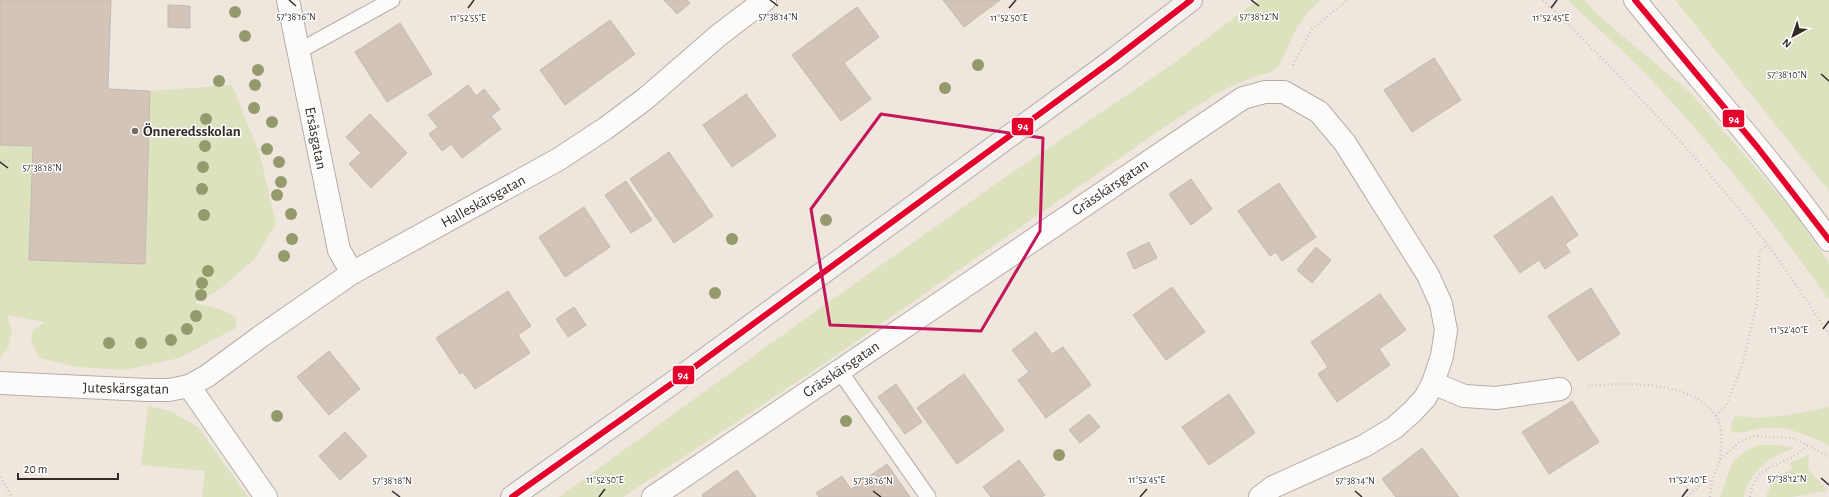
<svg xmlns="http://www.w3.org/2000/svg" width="1829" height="497" font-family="'Alegreya Sans',sans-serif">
  <rect width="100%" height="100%" fill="#efe6de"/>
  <g fill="#dce2be">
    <path d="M 1258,0 L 1321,0 L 1309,11 L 1296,29 L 1279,66 L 1268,73 L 1248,79 L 1217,93 L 1163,128 L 822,365 L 623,497 L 559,497 L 809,316 L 1007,176 L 1177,61 Z"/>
    <path d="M 1567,0 L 1584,0 L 1596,13 L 1638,49 L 1691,93 L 1795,214 L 1829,263 L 1829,300 C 1772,219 1709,140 1640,68 C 1617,45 1592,23 1567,0 Z"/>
    <path d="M 1675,0 L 1829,0 L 1829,191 Z"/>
    <path d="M 232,85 L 260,155 L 276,224 L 254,260 L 220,289 L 195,303 C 210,307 223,308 236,318 L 236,328 L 179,358 L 125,370 L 77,367 L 39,358 L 31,340 L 33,331 L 44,322 L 7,315 L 12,331 L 8,349 L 0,357 L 0,145 L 33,146 L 29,260 L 145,264 L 150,91 Z"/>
    <path d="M 148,406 L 172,412 L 198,427 L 248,497 L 202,497 L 205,471 L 141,465 Z"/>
    <path d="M 1829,407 L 1829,446 C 1811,435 1783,425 1761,428 C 1748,430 1746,435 1731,431 L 1731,423 L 1736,416 L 1756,418 L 1789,415 Z"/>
    <path d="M 1759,445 L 1778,445 L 1795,448 C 1771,455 1749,472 1744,497 L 1720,497 L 1732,463 L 1745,451 Z"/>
    <path d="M 1809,454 L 1808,469 L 1828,491 L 1792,497 L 1766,497 L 1774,478 L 1792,469 L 1790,463 Z"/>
  </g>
  <g fill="#d4c4b8" stroke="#c1bab4">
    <path d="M 0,0 L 111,0 L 108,89 L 150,91 L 145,264 L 29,260 L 33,146 L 0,145 Z"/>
    <path d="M 664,0 L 687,0 L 690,3 L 677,14 Z"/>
    <path d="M 943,0 L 1000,0 L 964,27 Z"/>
    <path d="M 168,5 L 190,6 L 190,28 L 168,27 Z"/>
    <path d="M 857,7 L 879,37 L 844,63 L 871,99 L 841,121 L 792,55 Z"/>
    <path d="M 610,20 L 635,54 L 565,105 L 540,70 Z"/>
    <path d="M 400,23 L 432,74 L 387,102 L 355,52 Z"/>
    <path d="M 1434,58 L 1461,100 L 1412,132 L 1384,90 Z"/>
    <path d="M 468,85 L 476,96 L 484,89 L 500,109 L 491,116 L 501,129 L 462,158 L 451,144 L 442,151 L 429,134 L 438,127 L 428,115 Z"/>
    <path d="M 746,94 L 776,136 L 732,167 L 703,125 Z"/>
    <path d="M 370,114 L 407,153 L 371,188 L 349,164 L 361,153 L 346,137 Z"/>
    <path d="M 669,152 L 713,216 L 674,243 L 630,179 Z"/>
    <path d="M 1191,179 L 1212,209 L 1191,225 L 1169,194 Z"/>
    <path d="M 626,181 L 652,220 L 631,233 L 605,195 Z"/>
    <path d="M 1279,183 L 1316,237 L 1282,261 L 1276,252 L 1270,256 L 1238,211 Z"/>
    <path d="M 1552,196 L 1578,235 L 1565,244 L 1570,252 L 1545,269 L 1539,260 L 1520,273 L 1494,236 Z"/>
    <path d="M 584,207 L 610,247 L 565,277 L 539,237 Z"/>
    <path d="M 1149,242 L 1157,258 L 1134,269 L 1127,253 Z"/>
    <path d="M 1316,247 L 1331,260 L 1312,283 L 1297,270 Z"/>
    <path d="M 1172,287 L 1205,332 L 1166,360 L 1133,315 Z"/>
    <path d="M 1591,288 L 1620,334 L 1578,361 L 1548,316 Z"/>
    <path d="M 508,291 L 531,326 L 518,335 L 530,353 L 475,389 L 463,372 L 460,374 L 436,338 Z"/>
    <path d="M 1380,294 L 1406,330 L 1379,349 L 1390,365 L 1337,402 L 1318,374 L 1328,367 L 1311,342 Z"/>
    <path d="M 574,307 L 586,325 L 568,337 L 556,319 Z"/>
    <path d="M 1036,332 L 1052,354 L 1063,347 L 1091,385 L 1046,418 L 1018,380 L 1029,372 L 1012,350 Z"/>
    <path d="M 329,351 L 360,389 L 329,415 L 297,377 Z"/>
    <path d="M 964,374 L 1004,430 L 957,464 L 917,408 Z"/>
    <path d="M 896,384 L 922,422 L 905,434 L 878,397 Z"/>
    <path d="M 1229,394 L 1255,433 L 1209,465 L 1182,427 Z"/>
    <path d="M 1572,401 L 1599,442 L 1549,474 L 1522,432 Z"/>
    <path d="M 1089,414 L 1100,427 L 1080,443 L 1069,430 Z"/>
    <path d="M 345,432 L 367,456 L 340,480 L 319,456 Z"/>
    <path d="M 1422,448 L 1459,497 L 1396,497 L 1382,479 Z"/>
    <path d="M 1019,460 L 1045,495 L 1042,497 L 991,497 L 983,487 Z"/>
    <path d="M 887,464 L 910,497 L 819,497 L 816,493 L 842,476 L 851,489 Z"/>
    <path d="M 737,470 L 756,497 L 703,497 L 702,495 Z"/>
  </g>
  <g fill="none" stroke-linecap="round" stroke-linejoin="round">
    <defs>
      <g id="lane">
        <path d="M 299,51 L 392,0"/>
        <path d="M 839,370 L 928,497"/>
      </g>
      <g id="street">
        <path d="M 288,0 L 339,250 L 352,273"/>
        <path d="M 1635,0 C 1699,80 1769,156 1829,240"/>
        <path d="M 0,383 L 147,390 L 169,390 L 189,386 L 266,497"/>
        <path d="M 1433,383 L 1464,396 L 1496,398 L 1560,389"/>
        <path d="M 189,386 L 207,376 L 260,337 L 352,273 L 559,159 L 606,128 L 645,99 L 719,35 L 765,0"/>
        <path d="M 653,497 L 1243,98 L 1265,92 L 1284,92 L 1319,112 L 1345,143 L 1428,275 L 1441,304 L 1446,330 L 1442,356 L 1433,383 L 1425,398 L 1412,412 L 1394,428 L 1364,446 L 1273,487 L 1260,497"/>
      </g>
      <path id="secondary" d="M 512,497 L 674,382 L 1113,60 L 1191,0"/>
    </defs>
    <use href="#lane" stroke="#b5aea8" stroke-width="17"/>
    <use href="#street" stroke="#b5aea8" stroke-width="24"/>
    <use href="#secondary" stroke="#b5aea8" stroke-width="24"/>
    <g stroke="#cbc7c4" stroke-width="2.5" stroke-dasharray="1 3" stroke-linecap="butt">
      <path d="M 1543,0 C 1622,77 1699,157 1767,244 C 1789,273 1808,304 1829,334"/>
      <path d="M 1293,65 L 1311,30 L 1347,0"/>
      <path d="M 0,161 L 12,161"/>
      <path d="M 1588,386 C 1624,382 1693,381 1715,415 C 1724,428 1721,445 1720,460"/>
      <path d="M 1716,416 L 1726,406 L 1743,363 L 1757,303 L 1760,251 L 1767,245"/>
      <path d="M 0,477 L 12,497"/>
      <path d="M 1687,497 L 1701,484 L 1712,480"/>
      <path d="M 1710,497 L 1712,480 L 1720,460 L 1739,442 L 1754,436 L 1793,438 L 1829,456"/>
      <path d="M 1750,497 C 1755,459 1791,468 1808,444"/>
    </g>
    <use href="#lane" stroke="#fdfbfa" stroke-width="15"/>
    <use href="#street" stroke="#fdfbfa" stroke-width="22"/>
    <use href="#secondary" stroke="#f4f0ed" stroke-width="22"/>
    <defs>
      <g id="bus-1">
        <path d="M 1635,0 L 1758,148 L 1829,240"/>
        <path d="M 512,497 L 674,382 L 1113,60 L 1191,0"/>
      </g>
    </defs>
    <use href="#bus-1" stroke="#fff" stroke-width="9"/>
    <use href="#bus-1" stroke="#e4002b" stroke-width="6"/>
  </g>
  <g fill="#959a6d">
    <circle cx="235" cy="12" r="6"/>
    <circle cx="245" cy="36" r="6"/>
    <circle cx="978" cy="65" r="6"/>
    <circle cx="258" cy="70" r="6"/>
    <circle cx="219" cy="81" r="6"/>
    <circle cx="255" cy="85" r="6"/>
    <circle cx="945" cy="88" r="6"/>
    <circle cx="254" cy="108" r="6"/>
    <circle cx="206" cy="119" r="6"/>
    <circle cx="272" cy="122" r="6"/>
    <circle cx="205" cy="146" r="6"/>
    <circle cx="267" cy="149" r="6"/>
    <circle cx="279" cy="162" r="6"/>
    <circle cx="203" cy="167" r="6"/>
    <circle cx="281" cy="182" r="6"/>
    <circle cx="202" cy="189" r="6"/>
    <circle cx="277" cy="195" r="6"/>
    <circle cx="291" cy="214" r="6"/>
    <circle cx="204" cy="215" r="6"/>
    <circle cx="826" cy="220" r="6"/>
    <circle cx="292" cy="239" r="6"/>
    <circle cx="732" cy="239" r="6"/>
    <circle cx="284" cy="256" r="6"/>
    <circle cx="208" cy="271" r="6"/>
    <circle cx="202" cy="283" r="6"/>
    <circle cx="715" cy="293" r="6"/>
    <circle cx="201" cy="295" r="6"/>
    <circle cx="196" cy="316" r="6"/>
    <circle cx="187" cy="329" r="6"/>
    <circle cx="171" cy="340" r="6"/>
    <circle cx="109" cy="343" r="6"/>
    <circle cx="141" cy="343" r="6"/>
    <circle cx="277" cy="416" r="6"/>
    <circle cx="846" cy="421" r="6"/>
    <circle cx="1059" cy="455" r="6"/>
  </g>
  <path fill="none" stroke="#c2185b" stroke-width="3" stroke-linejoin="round" d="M 881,114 L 1043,138 L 1040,231 L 981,331 L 830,325 L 811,209 Z"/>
  <path fill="none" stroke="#322b26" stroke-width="1.5" d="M 289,0 L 296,6M 770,0 L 778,6M 1251,0 L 1259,6M 468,8 L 474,0M 1009,8 L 1016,0M 1551,8 L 1557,0M 1821,74 L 1829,81M 0,162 L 8,168M 1823,329 L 1829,321M 1821,478 L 1829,485M 392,491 L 400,497M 873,491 L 881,497M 1355,491 L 1362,497M 599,497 L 605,489M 1140,497 L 1147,489M 1682,497 L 1688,489"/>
  <circle fill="#746c66" stroke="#fff" stroke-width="1.5" cx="135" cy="131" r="4"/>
  <g text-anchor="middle" stroke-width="3" stroke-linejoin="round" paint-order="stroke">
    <g font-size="15" font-weight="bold" fill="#322b26" stroke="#fff" text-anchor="start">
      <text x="143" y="136">Önneredsskolan</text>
    </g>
    <g font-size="15" fill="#322b26" stroke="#fff">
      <text transform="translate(316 138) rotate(79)" y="5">Ersåsgatan</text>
      <text transform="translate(1110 187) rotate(-34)" y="5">Grässkärsgatan</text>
      <text transform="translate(483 201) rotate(-29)" y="5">Halleskärsgatan</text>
      <text transform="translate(841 369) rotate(-34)" y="5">Grässkärsgatan</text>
      <text transform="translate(126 388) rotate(1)" y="5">Juteskärsgatan</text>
    </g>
  </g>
  <g font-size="10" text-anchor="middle" fill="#322b26" stroke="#fff" stroke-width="3" stroke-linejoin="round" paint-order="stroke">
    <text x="778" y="20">57°38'14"N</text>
    <text x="296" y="20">57°38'16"N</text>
    <text x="1259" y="20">57°38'12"N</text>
    <text x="468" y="21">11°52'55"E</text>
    <text x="1009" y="21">11°52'50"E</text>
    <text x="1551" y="21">11°52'45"E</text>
    <text x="1787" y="78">57°38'10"N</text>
    <text x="42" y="171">57°38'18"N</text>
    <text x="1789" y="333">11°52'40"E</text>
    <text x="1787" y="482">57°38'12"N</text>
    <text x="605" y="483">11°52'50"E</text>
    <text x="1147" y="483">11°52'45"E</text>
    <text x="1688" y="483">11°52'40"E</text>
    <text x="392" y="484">57°38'18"N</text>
    <text x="873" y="484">57°38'16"N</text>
    <text x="1355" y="484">57°38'14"N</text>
  </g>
  <g stroke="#fff" stroke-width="1.5">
    <rect x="1722" y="109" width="23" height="19" rx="4" fill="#e4002b"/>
    <rect x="1011" y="117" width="23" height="19" rx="4" fill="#e4002b"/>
    <rect x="672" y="365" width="23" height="20" rx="4" fill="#e4002b"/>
  </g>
  <g font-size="11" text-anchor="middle" font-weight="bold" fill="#fff">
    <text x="1734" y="123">94</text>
    <text x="1023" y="130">94</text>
    <text x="683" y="379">94</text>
  </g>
  <g transform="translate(1793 36) rotate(220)" stroke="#ffffff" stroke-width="3" paint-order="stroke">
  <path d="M0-3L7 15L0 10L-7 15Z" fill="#322b26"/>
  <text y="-6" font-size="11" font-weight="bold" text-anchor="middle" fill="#322b26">N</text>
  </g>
  <path d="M18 473v6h100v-6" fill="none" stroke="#322b26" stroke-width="2"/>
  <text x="24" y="473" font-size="12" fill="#322b26" stroke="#ffffff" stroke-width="3" paint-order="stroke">20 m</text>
</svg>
